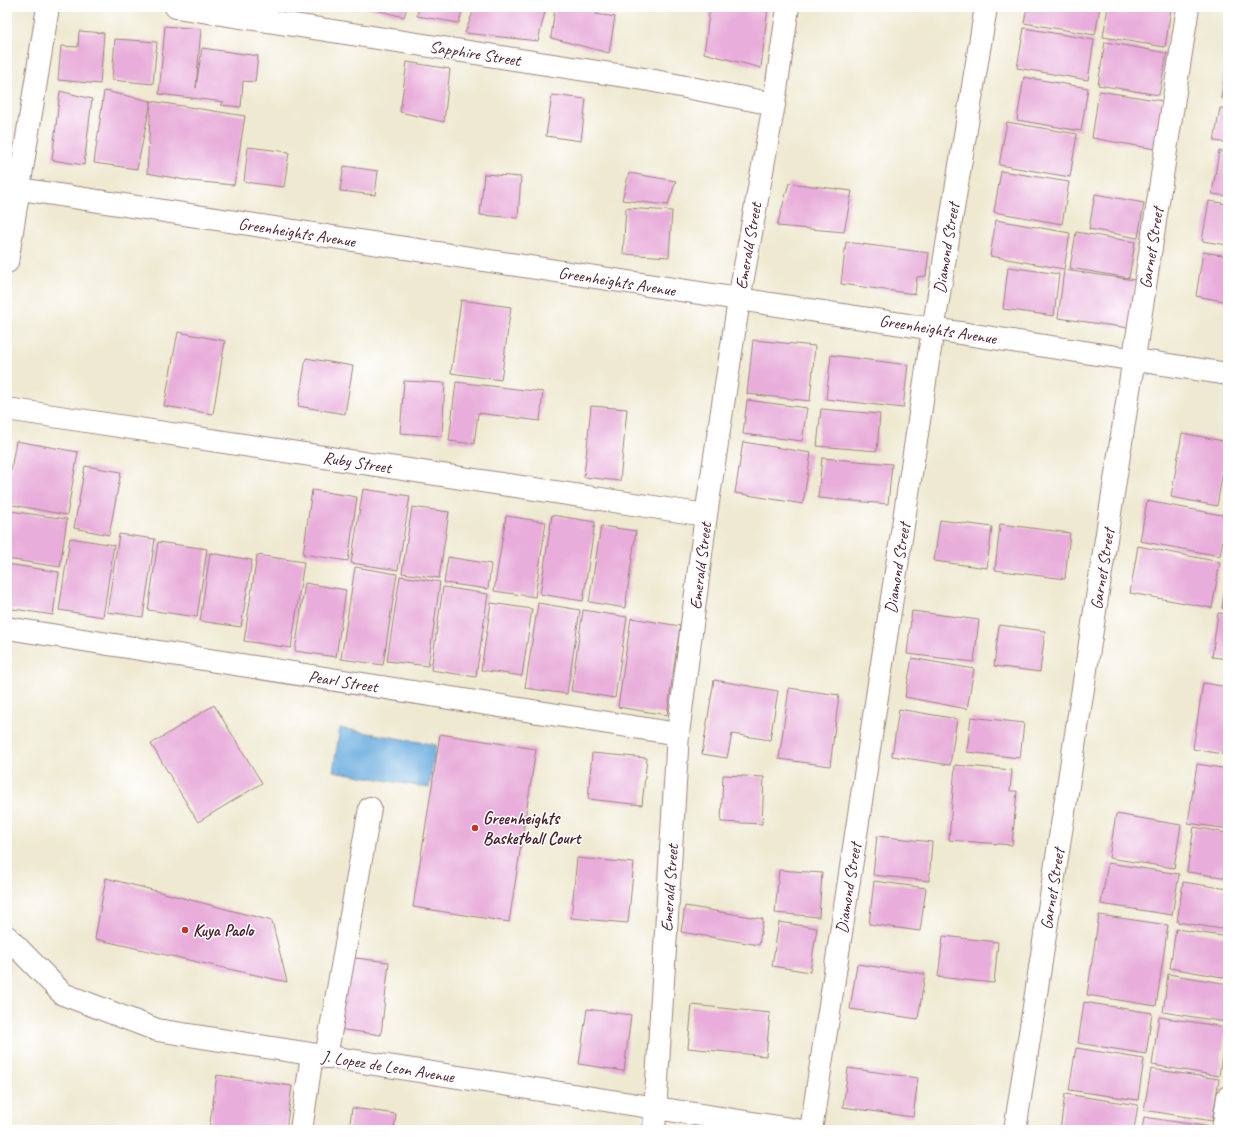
<svg xmlns="http://www.w3.org/2000/svg" width="1235" height="1137" font-family="Caveat,sans-serif">
  <rect width="100%" height="100%" fill="#fff"/>
  <filter id="ink" filterUnits="userSpaceOnUse"><feTurbulence type="fractalNoise" baseFrequency=".025" numOctaves="2"/><feDisplacementMap in="SourceGraphic" scale="8" xChannelSelector="R" yChannelSelector="G"/><feConvolveMatrix kernelMatrix="1 2 1 2 8 2 1 2 1" color-interpolation-filters="sRGB"/></filter>
  <filter id="wash" filterUnits="userSpaceOnUse"><feTurbulence type="fractalNoise" baseFrequency=".012" numOctaves="4" result="noise"/><feDisplacementMap in="SourceGraphic" scale="16" xChannelSelector="R" yChannelSelector="G"/><feGaussianBlur stdDeviation="0.9" result="paint"/><feColorMatrix in="noise" values="0 0 0 0 0 0 0 0 0 0 0 0 0 0 0 0 0 1.4 0 .05"/><feComposite in="paint" operator="in"/></filter>
  <g filter="url(#wash)">
    <rect width="100%" height="100%" fill="#eee9d0"/>
    <path fill="#69acde" stroke="#5a6684" d="M 340,728 L 436,745 L 429,788 L 333,771 Z"/>
    <g id="blocks">
      <g fill="#e8adda">
        <path d="M 319,7 L 357,7 L 357,10 Z"/>
        <path d="M 364,7 L 407,7 L 404,17 Z"/>
        <path d="M 419,7 L 463,7 L 459,23 L 417,16 Z"/>
        <path d="M 475,7 L 546,7 L 538,41 L 465,33 Z"/>
        <path d="M 555,7 L 598,7 L 596,14 L 615,17 L 609,53 L 551,38 Z"/>
        <path d="M 710,7 L 768,7 L 761,68 L 704,53 Z"/>
        <path d="M 1027,7 L 1100,7 L 1095,35 L 1024,23 Z"/>
        <path d="M 1108,7 L 1158,7 L 1171,9 L 1165,47 L 1103,37 Z"/>
        <path d="M 165,26 L 201,29 L 196,88 L 202,48 L 258,56 L 255,82 L 243,81 L 241,107 L 221,105 L 224,102 L 159,94 Z"/>
        <path d="M 1024,28 L 1094,40 L 1088,80 L 1017,68 Z"/>
        <path d="M 79,31 L 104,33 L 100,84 L 58,80 L 61,46 L 78,47 Z"/>
        <path d="M 115,39 L 157,42 L 153,84 L 112,80 Z"/>
        <path d="M 1105,42 L 1167,53 L 1159,95 L 1098,85 Z"/>
        <path d="M 407,62 L 450,69 L 444,122 L 400,112 Z"/>
        <path d="M 1227,63 L 1228,64 L 1228,99 L 1221,98 Z"/>
        <path d="M 1024,77 L 1088,88 L 1081,131 L 1017,120 Z"/>
        <path d="M 60,91 L 92,99 L 84,165 L 52,160 Z"/>
        <path d="M 104,91 L 151,101 L 137,169 L 94,163 Z"/>
        <path d="M 1099,91 L 1169,102 L 1161,150 L 1092,138 Z"/>
        <path d="M 552,95 L 586,99 L 581,141 L 546,136 Z"/>
        <path d="M 151,101 L 245,116 L 234,185 L 191,181 L 147,173 Z"/>
        <path d="M 1220,108 L 1228,109 L 1228,143 L 1214,141 Z"/>
        <path d="M 1007,122 L 1077,134 L 1070,177 L 999,165 Z"/>
        <path d="M 248,147 L 289,152 L 284,187 L 244,182 Z"/>
        <path d="M 1219,151 L 1228,152 L 1228,196 L 1212,194 Z"/>
        <path d="M 344,166 L 378,171 L 375,195 L 340,191 Z"/>
        <path d="M 1001,171 L 1069,182 L 1062,224 L 994,212 Z"/>
        <path d="M 629,173 L 676,181 L 668,205 L 622,200 Z"/>
        <path d="M 484,174 L 521,177 L 518,218 L 480,215 Z"/>
        <path d="M 789,183 L 852,191 L 844,232 L 777,226 Z"/>
        <path d="M 1095,194 L 1144,203 L 1138,238 L 1089,229 Z"/>
        <path d="M 1209,201 L 1228,204 L 1228,245 L 1202,241 Z"/>
        <path d="M 626,208 L 672,211 L 669,257 L 623,254 Z"/>
        <path d="M 996,220 L 1070,233 L 1064,269 L 990,256 Z"/>
        <path d="M 1076,232 L 1135,242 L 1129,278 L 1070,268 Z"/>
        <path d="M 846,242 L 929,253 L 926,276 L 917,277 L 915,294 L 841,284 Z"/>
        <path d="M 1203,252 L 1228,256 L 1228,302 L 1196,296 Z"/>
        <path d="M 1008,267 L 1059,274 L 1054,316 L 1003,309 Z"/>
        <path d="M 1064,270 L 1135,280 L 1129,328 L 1058,318 Z"/>
        <path d="M 461,300 L 511,307 L 501,380 L 451,373 Z"/>
        <path d="M 178,332 L 225,341 L 213,414 L 164,406 Z"/>
        <path d="M 753,340 L 815,346 L 810,401 L 747,394 Z"/>
        <path d="M 831,355 L 908,365 L 903,408 L 826,399 Z"/>
        <path d="M 306,358 L 353,366 L 345,414 L 298,406 Z"/>
        <path d="M 404,381 L 445,383 L 442,436 L 400,433 Z"/>
        <path d="M 456,382 L 543,392 L 540,421 L 478,413 L 474,444 L 449,441 Z"/>
        <path d="M 747,400 L 807,408 L 802,441 L 743,434 Z"/>
        <path d="M 591,406 L 627,409 L 620,481 L 584,477 Z"/>
        <path d="M 821,409 L 880,414 L 877,451 L 817,446 Z"/>
        <path d="M 1182,433 L 1228,442 L 1217,506 L 1171,497 Z"/>
        <path d="M 16,441 L 78,452 L 67,515 L 7,504 L 7,492 Z"/>
        <path d="M 743,442 L 811,453 L 803,504 L 735,493 Z"/>
        <path d="M 822,458 L 892,464 L 888,504 L 818,498 Z"/>
        <path d="M 85,466 L 121,472 L 109,535 L 74,528 Z"/>
        <path d="M 363,489 L 410,496 L 398,570 L 351,563 Z"/>
        <path d="M 312,490 L 357,497 L 348,561 L 303,554 Z"/>
        <path d="M 1147,501 L 1227,516 L 1220,556 L 1140,541 Z"/>
        <path d="M 412,507 L 449,512 L 439,578 L 402,573 Z"/>
        <path d="M 10,511 L 67,519 L 60,567 L 7,559 L 7,531 Z"/>
        <path d="M 552,515 L 595,522 L 583,601 L 540,594 Z"/>
        <path d="M 506,516 L 546,522 L 535,597 L 494,591 Z"/>
        <path d="M 940,520 L 992,527 L 987,568 L 934,561 Z"/>
        <path d="M 1000,524 L 1070,533 L 1065,579 L 995,570 Z"/>
        <path d="M 601,526 L 636,531 L 625,608 L 589,602 Z"/>
        <path d="M 119,534 L 155,539 L 143,617 L 107,612 Z"/>
        <path d="M 70,538 L 114,545 L 103,617 L 59,610 Z"/>
        <path d="M 158,542 L 207,549 L 197,617 L 148,610 Z"/>
        <path d="M 1138,546 L 1220,562 L 1212,608 L 1130,593 Z"/>
        <path d="M 210,553 L 252,560 L 241,627 L 200,621 Z"/>
        <path d="M 257,555 L 304,562 L 291,648 L 244,641 Z"/>
        <path d="M 448,557 L 491,564 L 488,589 L 444,583 Z"/>
        <path d="M 7,564 L 59,572 L 53,615 L 7,608 Z"/>
        <path d="M 355,567 L 397,574 L 383,665 L 341,659 Z"/>
        <path d="M 1227,571 L 1228,571 L 1228,609 L 1222,608 Z"/>
        <path d="M 400,576 L 440,582 L 428,666 L 387,661 Z"/>
        <path d="M 305,583 L 346,590 L 336,657 L 295,651 Z"/>
        <path d="M 443,587 L 488,594 L 476,677 L 431,670 Z"/>
        <path d="M 491,603 L 532,609 L 522,676 L 481,670 Z"/>
        <path d="M 538,603 L 580,610 L 567,694 L 525,688 Z"/>
        <path d="M 583,610 L 627,617 L 615,698 L 571,691 Z"/>
        <path d="M 912,611 L 979,620 L 974,662 L 907,654 Z"/>
        <path d="M 1218,613 L 1228,614 L 1228,659 L 1212,657 Z"/>
        <path d="M 631,618 L 680,626 L 667,715 L 618,707 Z"/>
        <path d="M 999,625 L 1045,631 L 1040,672 L 994,666 Z"/>
        <path d="M 912,658 L 974,669 L 967,709 L 905,697 Z"/>
        <path d="M 714,680 L 778,691 L 770,740 L 732,734 L 727,758 L 702,754 Z"/>
        <path d="M 1203,683 L 1228,687 L 1228,755 L 1193,749 Z"/>
        <path d="M 789,688 L 839,695 L 830,766 L 779,759 Z"/>
        <path d="M 214,705 L 262,783 L 198,822 L 151,744 Z"/>
        <path d="M 899,709 L 957,719 L 950,765 L 892,756 Z"/>
        <path d="M 971,717 L 1024,723 L 1020,758 L 967,752 Z"/>
        <path d="M 440,734 L 536,749 L 509,922 L 413,907 Z"/>
        <path d="M 592,753 L 647,758 L 642,805 L 588,799 Z"/>
        <path d="M 1197,764 L 1228,769 L 1228,829 L 1188,823 Z"/>
        <path d="M 955,765 L 1012,770 L 1010,791 L 1017,791 L 1012,845 L 949,840 Z"/>
        <path d="M 723,775 L 764,777 L 762,824 L 721,822 Z"/>
        <path d="M 1116,814 L 1181,825 L 1174,868 L 1109,858 Z"/>
        <path d="M 1194,827 L 1228,833 L 1228,878 L 1187,872 Z"/>
        <path d="M 877,836 L 932,842 L 929,881 L 873,875 Z"/>
        <path d="M 577,858 L 634,863 L 628,923 L 571,918 Z"/>
        <path d="M 1108,863 L 1179,874 L 1172,915 L 1101,904 Z"/>
        <path d="M 779,870 L 822,873 L 819,917 L 775,913 Z"/>
        <path d="M 106,878 L 272,921 L 287,982 L 95,939 Z"/>
        <path d="M 874,881 L 926,888 L 920,931 L 869,924 Z"/>
        <path d="M 1183,882 L 1228,889 L 1228,930 L 1177,922 Z"/>
        <path d="M 685,906 L 763,919 L 759,945 L 681,932 Z"/>
        <path d="M 1099,915 L 1168,925 L 1156,1006 L 1087,995 Z"/>
        <path d="M 779,922 L 817,928 L 810,972 L 772,966 Z"/>
        <path d="M 1176,929 L 1228,937 L 1228,978 L 1170,968 Z"/>
        <path d="M 943,936 L 998,942 L 994,983 L 938,977 Z"/>
        <path d="M 346,957 L 389,962 L 381,1035 L 338,1029 Z"/>
        <path d="M 857,964 L 925,974 L 918,1019 L 850,1009 Z"/>
        <path d="M 1168,974 L 1228,984 L 1228,1006 L 1225,1022 L 1163,1012 Z"/>
        <path d="M 1084,1002 L 1152,1013 L 1146,1054 L 1078,1043 Z"/>
        <path d="M 692,1005 L 770,1013 L 766,1056 L 688,1048 Z"/>
        <path d="M 587,1009 L 631,1015 L 624,1071 L 579,1064 Z"/>
        <path d="M 1159,1017 L 1226,1027 L 1219,1076 L 1152,1065 Z"/>
        <path d="M 1076,1048 L 1144,1059 L 1138,1100 L 1069,1090 Z"/>
        <path d="M 848,1068 L 918,1078 L 913,1117 L 843,1107 Z"/>
        <path d="M 1151,1069 L 1219,1079 L 1212,1121 L 1144,1110 Z"/>
        <path d="M 217,1075 L 292,1086 L 286,1130 L 209,1130 Z"/>
        <path d="M 1065,1094 L 1138,1105 L 1134,1130 L 1060,1130 Z"/>
        <path d="M 352,1108 L 396,1114 L 394,1130 L 349,1130 Z"/>
        <path d="M 1144,1117 L 1222,1129 L 1222,1130 L 1142,1130 Z"/>
      </g>
    </g>
  </g>
  <g filter="url(#ink)">
    <use href="#blocks" fill-opacity="0" stroke="#9c847e" stroke-width="1"/>
    <g fill="none" stroke-linecap="round" stroke-linejoin="round">
      <defs>
        <g id="minor">
          <path d="M 176,7 L 644,79 L 774,104"/>
          <path d="M 7,187 L 1228,374"/>
          <path d="M 7,262 L 48,7"/>
          <path d="M 7,409 L 706,515"/>
          <path d="M 7,628 L 678,734"/>
          <path d="M 7,937 L 63,994 L 157,1030 L 797,1130"/>
          <path d="M 326,1057 L 370,808"/>
          <path d="M 301,1130 L 312,1055"/>
          <path d="M 654,1130 L 678,734 L 706,515 L 739,300 L 774,104 L 788,7"/>
          <path d="M 811,1130 L 929,355 L 986,7"/>
          <path d="M 1015,1130 L 1188,7"/>
          <path d="M 1223,1130 L 1228,1097"/>
        </g>
      </defs>
      <use href="#minor" stroke="#9c847e" stroke-width="24"/>
      <use href="#minor" stroke="#fff" stroke-width="22"/>
    </g>
  </g>
  <g fill="#c8321e" stroke="#fff" stroke-width="1.5">
    <circle cx="475" cy="828" r="4"/>
    <circle cx="185" cy="930" r="4"/>
  </g>
  <g text-anchor="middle" stroke-width="3" stroke-linejoin="round" paint-order="stroke">
    <g font-size="17" fill="#4a1f2b" stroke="#fff">
      <text transform="translate(475 53) rotate(9)" y="6">Sapphire Street</text>
      <text transform="translate(297 232) rotate(9)" y="6">Greenheights Avenue</text>
      <text transform="translate(748 246) rotate(-80)" y="6">Emerald Street</text>
      <text transform="translate(946 248) rotate(-81)" y="6">Diamond Street</text>
      <text transform="translate(1151 248) rotate(-81)" y="6">Garnet Street</text>
      <text transform="translate(617 281) rotate(9)" y="6">Greenheights Avenue</text>
      <text transform="translate(938 329) rotate(9)" y="6">Greenheights Avenue</text>
      <text transform="translate(357 462) rotate(9)" y="6">Ruby Street</text>
      <text transform="translate(700 566) rotate(-83)" y="6">Emerald Street</text>
      <text transform="translate(897 568) rotate(-81)" y="6">Diamond Street</text>
      <text transform="translate(1102 569) rotate(-81)" y="6">Garnet Street</text>
      <text transform="translate(343 681) rotate(9)" y="6">Pearl Street</text>
      <text transform="translate(669 888) rotate(-86)" y="6">Emerald Street</text>
      <text transform="translate(848 888) rotate(-81)" y="6">Diamond Street</text>
      <text transform="translate(1052 889) rotate(-81)" y="6">Garnet Street</text>
      <text transform="translate(388 1066) rotate(9)" y="6">J. Lopez de Leon Avenue</text>
    </g>
    <g font-size="17" font-weight="bold" fill="#4a1f2b" stroke="#fff" text-anchor="start">
      <text x="483" y="824">Greenheights<tspan x="483" dy="20">Basketball Court</tspan></text>
      <text x="193" y="936">Kuya Paolo</text>
    </g>
  </g>
  <rect width="1235" height="1137" fill="none" stroke="#fff" stroke-width="24"/>
</svg>
